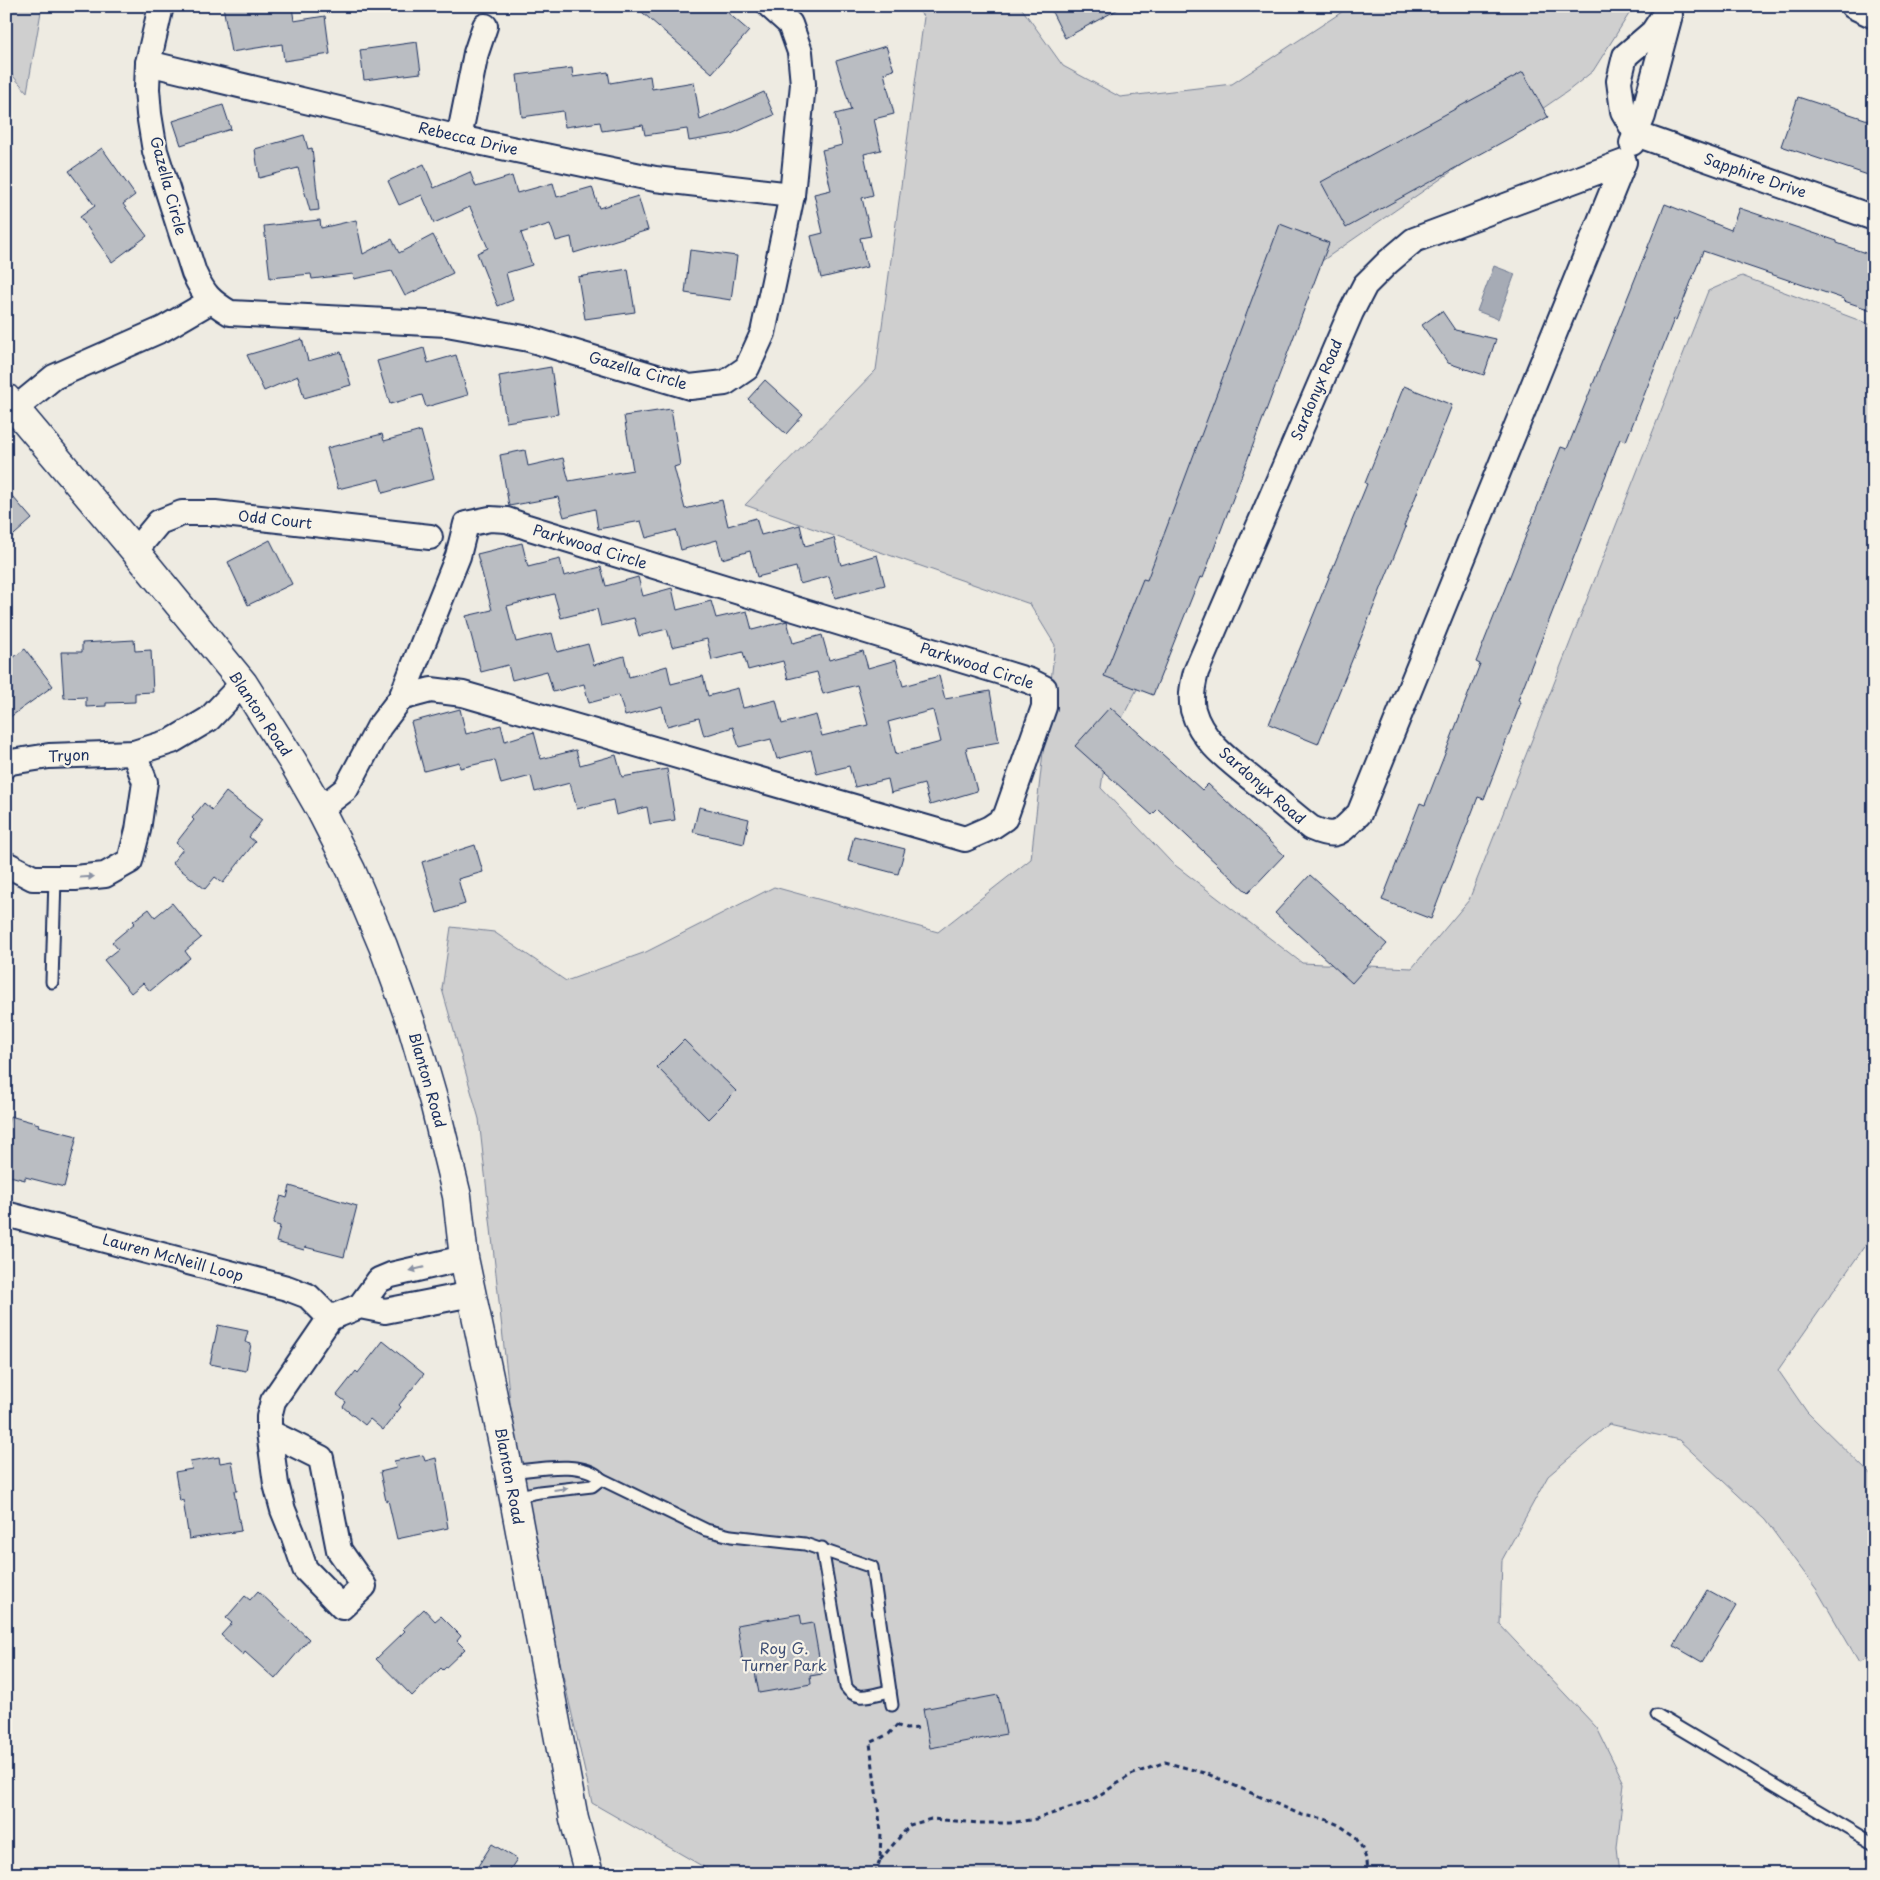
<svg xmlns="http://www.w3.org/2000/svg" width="1880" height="1880" font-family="'Playpen Sans',sans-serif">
  <rect width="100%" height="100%" fill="#eeebe2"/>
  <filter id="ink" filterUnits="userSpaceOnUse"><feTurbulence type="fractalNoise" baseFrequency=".02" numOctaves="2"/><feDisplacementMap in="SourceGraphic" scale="10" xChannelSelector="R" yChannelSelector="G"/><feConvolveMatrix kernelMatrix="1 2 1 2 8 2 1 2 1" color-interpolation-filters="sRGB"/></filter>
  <g filter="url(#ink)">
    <g fill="#cfcfcf" stroke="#757f96">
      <path d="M 6,6 L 42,6 L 27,92 L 6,68 Z"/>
      <path d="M 914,6 L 1020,6 L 1063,66 L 1120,97 L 1232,84 L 1351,6 L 1634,6 L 1593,71 L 1568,91 L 1290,283 L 1162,641 L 1107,747 L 1101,788 L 1171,862 L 1302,963 L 1412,968 L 1469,900 L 1708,291 L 1742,276 L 1874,326 L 1874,1233 L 1778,1370 L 1807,1412 L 1874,1478 L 1874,1655 L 1859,1662 L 1817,1590 L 1765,1520 L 1679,1440 L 1609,1424 L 1548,1476 L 1502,1560 L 1500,1625 L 1597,1728 L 1624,1783 L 1617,1848 L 1620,1874 L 716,1874 L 592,1803 L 543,1587 L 514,1438 L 479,1119 L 442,989 L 451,927 L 494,932 L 566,981 L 646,952 L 774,887 L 938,932 L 1031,859 L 1055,645 L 1030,604 L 745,505 L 876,370 L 924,17 Z"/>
    </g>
    <path fill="#a6abb5" stroke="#6e7992" d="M 1494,266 L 1515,274 L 1498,319 L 1477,311 Z"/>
    <g fill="#babdc2" stroke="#1b2f5e" fill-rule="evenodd">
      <path d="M 223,6 L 292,6 L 294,21 L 325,16 L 330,54 L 284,61 L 282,44 L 231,52 Z"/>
      <path d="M 635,6 L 720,6 L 749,31 L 712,73 Z"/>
      <path d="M 1063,6 L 1124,6 L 1065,38 L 1052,12 Z"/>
      <path d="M 417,42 L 421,73 L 364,80 L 360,50 Z"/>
      <path d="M 886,46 L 894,70 L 884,73 L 894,114 L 874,119 L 881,150 L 864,154 L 873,195 L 862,198 L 871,236 L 860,238 L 867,267 L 821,278 L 811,236 L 823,233 L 814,194 L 831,190 L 822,150 L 842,145 L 835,114 L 851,110 L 836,61 Z"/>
      <path d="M 572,68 L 573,77 L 608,72 L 610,83 L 650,76 L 652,89 L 694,82 L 700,120 L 764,92 L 774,115 L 731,134 L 689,141 L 687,129 L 645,135 L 643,125 L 602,131 L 600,122 L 565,127 L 563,111 L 522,117 L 517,75 Z"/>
      <path d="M 1523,72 L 1548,117 L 1346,228 L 1321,182 Z"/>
      <path d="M 1798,97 L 1874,122 L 1874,177 L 1781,146 Z"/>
      <path d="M 223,105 L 231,129 L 181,145 L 173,121 Z"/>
      <path d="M 304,135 L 308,149 L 312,148 L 319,210 L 310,211 L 298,168 L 259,178 L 255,149 Z"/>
      <path d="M 102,148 L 135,195 L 123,204 L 147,236 L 112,262 L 80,217 L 95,206 L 69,171 Z"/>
      <path d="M 424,164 L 434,188 L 470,172 L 476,187 L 512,176 L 517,193 L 553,183 L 557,197 L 592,187 L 599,208 L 638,196 L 648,230 L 574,253 L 571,237 L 556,241 L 550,224 L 521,233 L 532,265 L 506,273 L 513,300 L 498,306 L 477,253 L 488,248 L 470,207 L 434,223 L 422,195 L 399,205 L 388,181 Z"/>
      <path d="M 1665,204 L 1731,230 L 1739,208 L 1837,241 L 1837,243 L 1874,256 L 1874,311 L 1844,301 L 1844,299 L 1703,251 L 1676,320 L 1674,319 L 1626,441 L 1620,439 L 1518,700 L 1521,702 L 1484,799 L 1478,797 L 1431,919 L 1382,900 L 1420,803 L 1425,805 L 1480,664 L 1476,662 L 1561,447 L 1567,449 Z"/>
      <path d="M 320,220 L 321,228 L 356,220 L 363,254 L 392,239 L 399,253 L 433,235 L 453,273 L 405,296 L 392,271 L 354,279 L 353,274 L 312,279 L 311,274 L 270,278 L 264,226 Z"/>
      <path d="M 1280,224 L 1329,243 L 1203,578 L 1200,577 L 1153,695 L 1104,676 L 1143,579 L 1147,580 Z"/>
      <path d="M 690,250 L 737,256 L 731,300 L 685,293 Z"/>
      <path d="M 628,269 L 635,312 L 585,319 L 578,277 Z"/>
      <path d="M 1442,311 L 1455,330 L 1496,339 L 1484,375 L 1448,363 L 1422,325 Z"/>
      <path d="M 302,339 L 308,361 L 341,352 L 351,385 L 304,398 L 298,376 L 264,391 L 247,355 Z"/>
      <path d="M 424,348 L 428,363 L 456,355 L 468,395 L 426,407 L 422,395 L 390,404 L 377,361 Z"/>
      <path d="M 551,367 L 558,414 L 506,422 L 499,376 Z"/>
      <path d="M 765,380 L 803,415 L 786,434 L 748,399 Z"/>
      <path d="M 1404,386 L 1452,405 L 1404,526 L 1406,527 L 1318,744 L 1269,724 L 1367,484 L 1365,483 Z"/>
      <path d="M 671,409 L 680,465 L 674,467 L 685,509 L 722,500 L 728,526 L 756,518 L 761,535 L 800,525 L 805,546 L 834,538 L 841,565 L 877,555 L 885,585 L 835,598 L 829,576 L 800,584 L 796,567 L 757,577 L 750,551 L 722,559 L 717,540 L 681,550 L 676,530 L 646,538 L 641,521 L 598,529 L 595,509 L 564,517 L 558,497 L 509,506 L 500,455 L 525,450 L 528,466 L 563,458 L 569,481 L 633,470 L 624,416 Z"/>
      <path d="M 421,431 L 434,479 L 383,493 L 379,479 L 338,489 L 327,448 L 382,434 L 384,441 Z"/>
      <path d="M 6,489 L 32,519 L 6,542 Z"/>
      <path d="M 270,540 L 292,584 L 248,605 L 228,562 Z"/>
      <path d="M 522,543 L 528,567 L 560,559 L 564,576 L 601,567 L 606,586 L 638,577 L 643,596 L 672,588 L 677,610 L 711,601 L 716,618 L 747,611 L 752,630 L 787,621 L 793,643 L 822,635 L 829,660 L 863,651 L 868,668 L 896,660 L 903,686 L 939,676 L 945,699 L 990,691 L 999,742 L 966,748 L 977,791 L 930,805 L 924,784 L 891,793 L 888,779 L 855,787 L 849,766 L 817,774 L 811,750 L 777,759 L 771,739 L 739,747 L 733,727 L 704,736 L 699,718 L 667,726 L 662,706 L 625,716 L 619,695 L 589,703 L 584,684 L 553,692 L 547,671 L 512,680 L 508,665 L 481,672 L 466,616 L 492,610 L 477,554 ZM 554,594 L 561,618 L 597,609 L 601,626 L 634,618 L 639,636 L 667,629 L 672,647 L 707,639 L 712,660 L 743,652 L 748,670 L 783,661 L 788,679 L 817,672 L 823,694 L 857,685 L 868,725 L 822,736 L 816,715 L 782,724 L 776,700 L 743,708 L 738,688 L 708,696 L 703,676 L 671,684 L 667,666 L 629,677 L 624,656 L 594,665 L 588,644 L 557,652 L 552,633 L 516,642 L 507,606 ZM 933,710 L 941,742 L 896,754 L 888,722 Z"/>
      <path d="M 134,640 L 135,651 L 151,650 L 153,692 L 135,693 L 135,702 L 106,703 L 106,706 L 86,707 L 86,697 L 64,698 L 61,652 L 82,652 L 82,643 Z"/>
      <path d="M 25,649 L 53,686 L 6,720 L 6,663 Z"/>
      <path d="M 1110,707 L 1202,790 L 1208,784 L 1284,855 L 1248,893 L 1158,809 L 1152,815 L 1075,746 Z"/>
      <path d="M 460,709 L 466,734 L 501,725 L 505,741 L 534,732 L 541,759 L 576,750 L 580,765 L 616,755 L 622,777 L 667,769 L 675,820 L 650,824 L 647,807 L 616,815 L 613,800 L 577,809 L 570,783 L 535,792 L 531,776 L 501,784 L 495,760 L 460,768 L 459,762 L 424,771 L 411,722 Z"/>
      <path d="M 226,792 L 262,820 L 249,837 L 255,842 L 223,883 L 215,877 L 205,889 L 172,863 L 183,849 L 176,843 L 194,820 L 192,818 L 204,803 L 212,810 Z"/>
      <path d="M 699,807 L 749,819 L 744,844 L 693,832 Z"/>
      <path d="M 854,836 L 905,849 L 898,874 L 848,861 Z"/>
      <path d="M 475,845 L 483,872 L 458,879 L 465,904 L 437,913 L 422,862 Z"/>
      <path d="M 1310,875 L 1387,944 L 1352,983 L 1275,913 Z"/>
      <path d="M 172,903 L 201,938 L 185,951 L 190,958 L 150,991 L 143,983 L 131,993 L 104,960 L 118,949 L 112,942 L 135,923 L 133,921 L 149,909 L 155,917 Z"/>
      <path d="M 684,1040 L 736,1091 L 708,1119 L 657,1067 Z"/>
      <path d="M 10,1116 L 39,1124 L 38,1126 L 77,1136 L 64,1187 L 25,1177 L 25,1180 L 6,1175 L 6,1129 Z"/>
      <path d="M 290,1186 L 357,1206 L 344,1257 L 305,1247 L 304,1250 L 276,1242 L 280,1226 L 273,1224 L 281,1196 L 287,1198 Z"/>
      <path d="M 218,1325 L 248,1331 L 245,1342 L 251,1344 L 246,1371 L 210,1364 Z"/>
      <path d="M 383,1341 L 424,1374 L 399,1405 L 401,1407 L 383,1430 L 370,1419 L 365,1425 L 343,1407 L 346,1402 L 337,1395 L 356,1371 L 358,1373 Z"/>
      <path d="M 423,1455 L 425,1461 L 436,1458 L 448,1528 L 397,1539 L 388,1500 L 386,1501 L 380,1472 L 396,1468 L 394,1461 Z"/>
      <path d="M 219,1457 L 220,1463 L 232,1461 L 237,1491 L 234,1491 L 241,1531 L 189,1539 L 183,1500 L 180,1501 L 175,1472 L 192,1469 L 190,1462 Z"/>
      <path d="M 1707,1590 L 1736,1606 L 1702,1662 L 1674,1646 Z"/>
      <path d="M 258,1591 L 309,1639 L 275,1679 L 245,1652 L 243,1655 L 221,1635 L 232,1623 L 226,1618 L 245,1596 L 250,1600 Z"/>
      <path d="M 424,1609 L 435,1621 L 441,1616 L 461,1636 L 457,1641 L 465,1649 L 443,1670 L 441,1668 L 412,1696 L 376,1659 L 405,1631 L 403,1629 Z"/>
      <path d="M 800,1614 L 802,1625 L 813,1623 L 822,1674 L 810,1676 L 811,1684 L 759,1693 L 753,1662 L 743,1663 L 737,1625 Z"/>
      <path d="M 998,1695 L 1006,1734 L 930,1748 L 923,1709 Z"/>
      <path d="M 492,1844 L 517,1859 L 507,1874 L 473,1874 Z"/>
    </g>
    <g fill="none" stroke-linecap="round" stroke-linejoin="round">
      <defs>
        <g id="service">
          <path d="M 52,982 L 55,878"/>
          <path d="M 509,1472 C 534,1470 583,1459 601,1479 L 592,1486 L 539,1492 L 513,1497"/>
          <path d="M 601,1479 L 706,1530 L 731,1536 L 805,1544 L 872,1567 L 892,1705"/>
          <path d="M 822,1548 L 846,1687 C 857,1703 873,1694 890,1691"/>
          <path d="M 1657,1715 L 1874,1844"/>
        </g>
        <g id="minor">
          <path d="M 161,6 L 148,63 L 147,89 L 149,114 L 155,151 L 194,273 C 204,295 210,301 230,313 L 447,324 L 529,339 L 690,387 L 725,383 L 747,368 L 763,333 L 792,195 L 803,84 L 800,52 L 790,24 L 770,6"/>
          <path d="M 1670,6 L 1653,32 L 1625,56 L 1619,81 L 1623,111 L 1636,134 L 1874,218"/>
          <path d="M 1853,6 L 1874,16"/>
          <path d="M 148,63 L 459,138 L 655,179 L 792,195"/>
          <path d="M 459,138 L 476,53 L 485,26"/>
          <path d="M 1632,143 L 1643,116 L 1670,15"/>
          <path d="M 1624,162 L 1359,814 C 1339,832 1339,840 1311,828 C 1293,814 1276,799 1258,784 C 1233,763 1202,743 1193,710 C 1190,697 1193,684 1196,672 L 1351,312 L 1365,285 L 1388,262 L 1414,240 Z"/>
          <path d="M 15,409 L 54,377 L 163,329 L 211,301"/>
          <path d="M 490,519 L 507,520 L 527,527 L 1030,681 L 1044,688 L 1044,707 L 1005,818 L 990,828 L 965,839 L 463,694 L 431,690 L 401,698 L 458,556 L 466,524 Z"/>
          <path d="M 135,551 L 159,522 L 182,513 L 215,513 L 430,537"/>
          <path d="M 6,765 L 11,762 L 49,756 L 134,753 L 172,741 L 209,719 L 243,683"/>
          <path d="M 320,809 L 346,789 L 379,727 L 401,698"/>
          <path d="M 6,864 L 33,878 L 75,878 L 105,875 L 130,861 L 138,830 L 145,782 L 134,753"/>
          <path d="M 6,1214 L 287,1288 L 308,1296 L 330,1318"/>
          <path d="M 360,1306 L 379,1280 L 391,1275 L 464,1258"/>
          <path d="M 269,1432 L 321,1458 L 339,1550 L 364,1586 L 342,1607 L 305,1569 L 294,1537 L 283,1510 L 276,1484 L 269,1432 L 269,1417 L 273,1401 L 330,1318 L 360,1306 L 385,1311 L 472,1294"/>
        </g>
        <path id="tertiary" d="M 6,398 L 135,551 L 243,683 L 293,762 L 320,809 L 351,870 L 383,946 L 411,1023 L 434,1102 L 457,1196 L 464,1258 L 509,1472 L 574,1819 L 589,1874"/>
      </defs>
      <use href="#service" stroke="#1b2f5e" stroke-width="15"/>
      <use href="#minor" stroke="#1b2f5e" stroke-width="28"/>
      <use href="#tertiary" stroke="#1b2f5e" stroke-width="31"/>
      <g stroke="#1b2f5e" stroke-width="3" stroke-dasharray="5 4" stroke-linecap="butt">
        <path d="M 896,1725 L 906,1729 L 918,1728"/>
        <path d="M 880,1860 L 910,1825 L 931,1819 L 979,1823 L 1010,1823 L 1036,1819 L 1090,1801 L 1131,1775 L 1165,1762 L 1208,1774 L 1302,1815 L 1325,1819 L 1339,1825 L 1354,1835 L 1361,1846 L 1367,1861 L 1368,1874"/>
        <path d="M 875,1874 L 880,1860 L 881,1832 L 870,1743 L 889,1734 L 897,1725"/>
      </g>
      <use href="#service" stroke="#f7f3e8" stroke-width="11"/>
      <use href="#minor" stroke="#f7f3e8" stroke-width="24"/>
      <use href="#tertiary" stroke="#f7f3e8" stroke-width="28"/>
    </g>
    <defs><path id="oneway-solid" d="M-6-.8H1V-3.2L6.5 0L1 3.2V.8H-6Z" transform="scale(1.25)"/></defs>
    <g fill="#8991a3">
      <use href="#oneway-solid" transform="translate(87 877) rotate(-4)"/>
      <use href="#oneway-solid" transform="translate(417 1269) rotate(166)"/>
      <use href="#oneway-solid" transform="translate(561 1489) rotate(-7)"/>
    </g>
  </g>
  <g text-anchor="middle" stroke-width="4.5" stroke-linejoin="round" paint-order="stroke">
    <g font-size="15" fill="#1b2f5e" stroke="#f7f3e8">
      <text transform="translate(468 139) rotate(13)" y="5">Rebecca Drive</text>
      <text transform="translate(1755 176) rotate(19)" y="5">Sapphire Drive</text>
      <text transform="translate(168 186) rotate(75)" y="5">Gazella Circle</text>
      <text transform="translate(638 371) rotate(16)" y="5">Gazella Circle</text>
      <text transform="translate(1317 390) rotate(-67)" y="5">Sardonyx Road</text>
      <text transform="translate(275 520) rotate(6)" y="5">Odd Court</text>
      <text transform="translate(590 547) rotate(17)" y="5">Parkwood Circle</text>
      <text transform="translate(977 666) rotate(18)" y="5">Parkwood Circle</text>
      <text transform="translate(260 714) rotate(56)" y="5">Blanton Road</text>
      <text transform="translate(69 756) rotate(-3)" y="5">Tryon</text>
      <text transform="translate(1262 786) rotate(41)" y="5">Sardonyx Road</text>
      <text transform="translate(427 1080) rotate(74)" y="5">Blanton Road</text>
      <text transform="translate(173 1258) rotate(15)" y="5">Lauren McNeill Loop</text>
      <text transform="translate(509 1476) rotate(79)" y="5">Blanton Road</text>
    </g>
    <g font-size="15" fill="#3f4f75" stroke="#f7f3e8">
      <text x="784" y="1654">Roy G.<tspan x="784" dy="17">Turner Park</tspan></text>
    </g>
  </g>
  <rect width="1880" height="1880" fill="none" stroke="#f7f3e8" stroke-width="25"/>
  <rect x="12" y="12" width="1855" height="1855" fill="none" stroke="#1b2f5e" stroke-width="2" filter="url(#ink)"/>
</svg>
